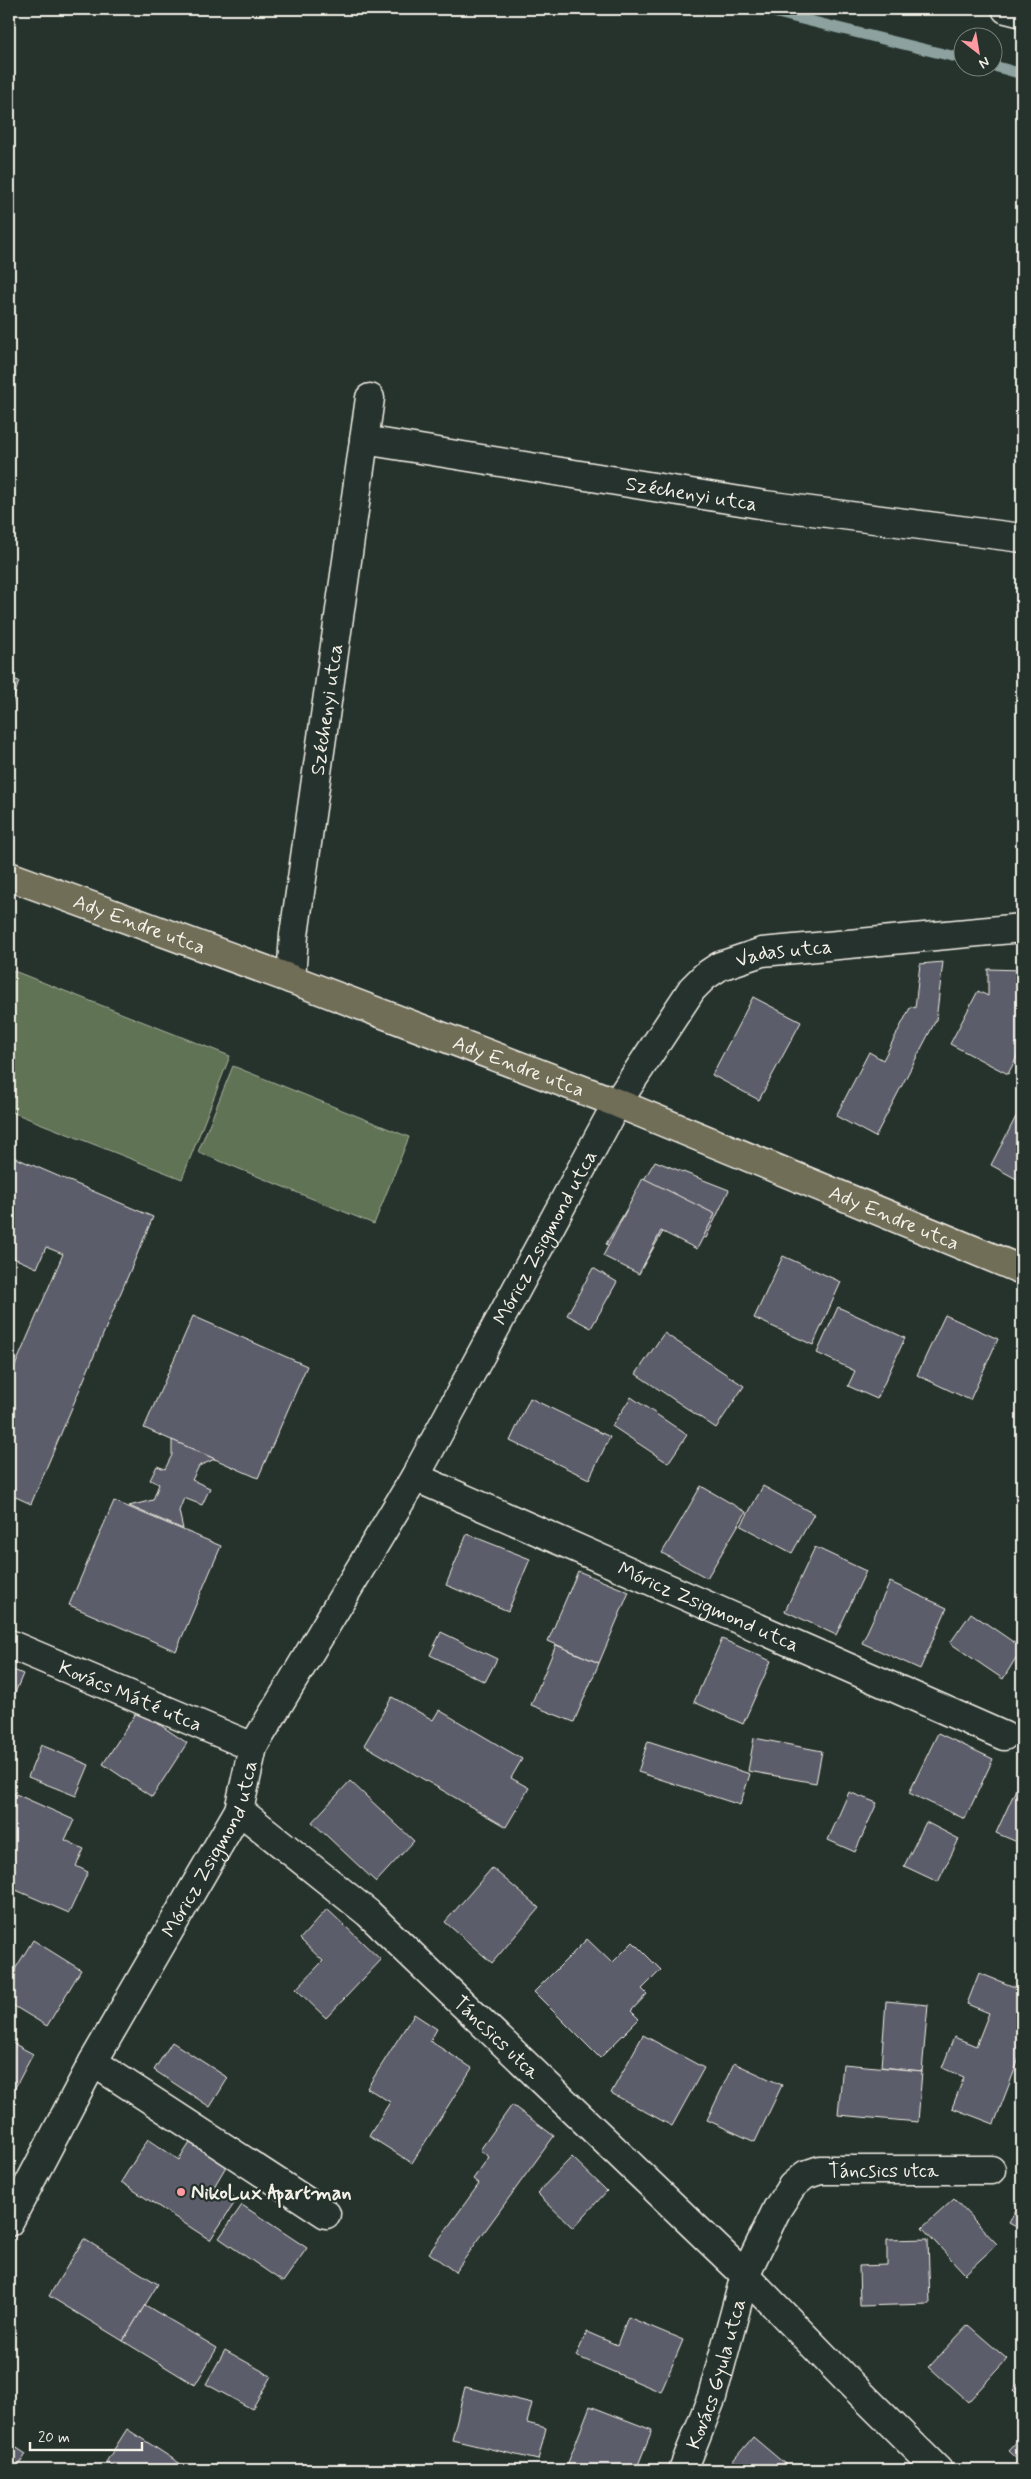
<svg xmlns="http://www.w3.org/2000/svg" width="1031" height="2479" font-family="Mynerve,sans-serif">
  <rect width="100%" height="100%" fill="#26332d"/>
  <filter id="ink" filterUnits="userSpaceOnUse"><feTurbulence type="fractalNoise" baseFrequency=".02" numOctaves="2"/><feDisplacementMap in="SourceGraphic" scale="10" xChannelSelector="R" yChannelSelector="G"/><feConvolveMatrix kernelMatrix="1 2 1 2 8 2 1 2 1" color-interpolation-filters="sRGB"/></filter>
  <g filter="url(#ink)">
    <g fill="#607355" stroke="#aab29e">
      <path d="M 9,969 L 230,1056 L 182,1179 L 9,1111 Z"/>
      <path d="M 233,1066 L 409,1137 L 374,1224 L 198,1152 Z"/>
    </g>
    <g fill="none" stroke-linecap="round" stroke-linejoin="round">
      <g stroke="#8da29f" stroke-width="11">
        <path d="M 761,9 L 964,59"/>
        <path d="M 994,66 L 1022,74"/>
      </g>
    </g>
    <g fill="#5b5d6a" stroke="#f4f1e8">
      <path d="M 9,678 L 19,681 L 10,710 L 9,710 Z"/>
      <path d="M 943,962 L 936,1020 L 875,1137 L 836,1116 L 869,1052 L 883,1060 L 911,1006 L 915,1008 L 920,964 Z"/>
      <path d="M 988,969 L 1022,970 L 1022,1047 L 1008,1074 L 950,1044 L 978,991 L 988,996 Z"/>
      <path d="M 753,997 L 801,1022 L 759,1100 L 712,1075 Z"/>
      <path d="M 1022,1105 L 1022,1182 L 991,1165 Z"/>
      <path d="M 9,1155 L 153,1217 L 31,1504 L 9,1494 L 9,1380 L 63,1254 L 46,1247 L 37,1268 L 9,1256 Z"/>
      <path d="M 655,1161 L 729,1190 L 706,1238 L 668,1223 L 643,1266 L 606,1244 Z"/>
      <path d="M 643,1178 L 715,1214 L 697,1249 L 661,1231 L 639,1274 L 603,1256 Z"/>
      <path d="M 783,1256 L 841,1282 L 813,1345 L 754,1318 Z"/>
      <path d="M 593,1268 L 617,1282 L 591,1328 L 567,1315 Z"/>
      <path d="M 838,1307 L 905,1338 L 877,1399 L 848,1386 L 855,1371 L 817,1353 Z"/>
      <path d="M 945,1315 L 998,1339 L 970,1400 L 917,1375 Z"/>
      <path d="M 193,1316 L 307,1366 L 258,1478 L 144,1428 Z"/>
      <path d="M 664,1333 L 744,1386 L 716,1428 L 636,1374 Z"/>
      <path d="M 631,1397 L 687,1435 L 668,1463 L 612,1426 Z"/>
      <path d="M 530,1398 L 610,1437 L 589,1479 L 510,1441 Z"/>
      <path d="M 172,1440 L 215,1459 L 199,1466 L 192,1480 L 210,1488 L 202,1505 L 184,1498 L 179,1511 L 183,1529 L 129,1506 L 153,1500 L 159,1484 L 150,1480 L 157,1466 L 165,1469 L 172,1455 Z"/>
      <path d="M 701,1486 L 746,1512 L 707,1578 L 662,1553 Z"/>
      <path d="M 763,1486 L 814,1514 L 792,1553 L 741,1526 Z"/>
      <path d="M 114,1501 L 221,1546 L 176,1651 L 69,1605 Z"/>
      <path d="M 467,1534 L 530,1559 L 508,1611 L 446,1585 Z"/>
      <path d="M 815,1547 L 866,1571 L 836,1635 L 785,1611 Z"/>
      <path d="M 578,1571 L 629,1592 L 599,1663 L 548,1641 Z"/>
      <path d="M 890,1582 L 947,1608 L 920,1669 L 862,1643 Z"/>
      <path d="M 971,1613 L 1022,1648 L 1003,1679 L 950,1643 Z"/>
      <path d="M 441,1632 L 497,1659 L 485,1682 L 430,1655 Z"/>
      <path d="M 722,1639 L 771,1661 L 743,1724 L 694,1702 Z"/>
      <path d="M 556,1645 L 599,1663 L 574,1722 L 531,1705 Z"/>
      <path d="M 9,1668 L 23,1674 L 9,1707 Z"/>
      <path d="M 392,1697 L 433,1720 L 439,1710 L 522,1759 L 511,1778 L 529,1788 L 506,1827 L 364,1745 Z"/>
      <path d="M 138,1710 L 187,1743 L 152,1797 L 103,1764 Z"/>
      <path d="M 938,1733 L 993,1759 L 965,1819 L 909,1793 Z"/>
      <path d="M 754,1738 L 822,1751 L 816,1783 L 748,1771 Z"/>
      <path d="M 648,1741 L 750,1774 L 740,1805 L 638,1772 Z"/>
      <path d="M 41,1745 L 89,1765 L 76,1796 L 28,1777 Z"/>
      <path d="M 1022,1776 L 1022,1844 L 996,1833 Z"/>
      <path d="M 350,1781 L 414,1841 L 376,1882 L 312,1822 Z"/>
      <path d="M 9,1791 L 74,1820 L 65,1840 L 84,1849 L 76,1866 L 88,1872 L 69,1913 L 9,1887 Z"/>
      <path d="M 849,1792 L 877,1803 L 855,1852 L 828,1840 Z"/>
      <path d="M 926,1822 L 959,1839 L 938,1882 L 904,1866 Z"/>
      <path d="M 492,1868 L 539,1908 L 492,1963 L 445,1922 Z"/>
      <path d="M 327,1909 L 381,1960 L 326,2018 L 296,1989 L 323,1961 L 300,1939 Z"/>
      <path d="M 587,1939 L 612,1963 L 633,1942 L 661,1970 L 642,1989 L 647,1994 L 631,2011 L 639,2019 L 600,2058 L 534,1992 Z"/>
      <path d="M 33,1940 L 81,1970 L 47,2026 L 9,2003 L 9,1979 Z"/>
      <path d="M 979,1973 L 1022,1990 L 1022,2051 L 994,2124 L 952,2108 L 964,2077 L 942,2068 L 954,2037 L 976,2046 L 989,2013 L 967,2004 Z"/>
      <path d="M 886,2001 L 928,2005 L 922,2071 L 881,2067 Z"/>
      <path d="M 414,2014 L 437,2029 L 430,2041 L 472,2068 L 412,2163 L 369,2136 L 390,2102 L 367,2088 Z"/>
      <path d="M 643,2035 L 704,2068 L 672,2126 L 611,2093 Z"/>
      <path d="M 9,2041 L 33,2054 L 9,2099 Z"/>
      <path d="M 172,2042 L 228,2078 L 210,2107 L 154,2070 Z"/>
      <path d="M 734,2063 L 782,2085 L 755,2142 L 707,2120 Z"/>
      <path d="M 843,2064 L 922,2071 L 918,2122 L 838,2115 Z"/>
      <path d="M 512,2105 L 554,2136 L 455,2272 L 429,2253 L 479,2184 L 473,2179 L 489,2157 L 480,2150 Z"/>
      <path d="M 195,2135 L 231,2158 L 215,2185 L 237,2199 L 210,2240 L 121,2182 L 148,2139 L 179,2160 Z"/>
      <path d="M 572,2157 L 607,2191 L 573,2228 L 537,2193 Z"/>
      <path d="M 954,2199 L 997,2244 L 965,2274 L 922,2228 Z"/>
      <path d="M 1022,2199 L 1022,2230 L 1009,2223 Z"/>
      <path d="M 242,2205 L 307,2248 L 283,2282 L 219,2238 Z"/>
      <path d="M 84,2239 L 158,2284 L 123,2341 L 49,2296 Z"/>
      <path d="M 928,2239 L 930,2304 L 860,2306 L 859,2266 L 887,2265 L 887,2240 Z"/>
      <path d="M 145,2305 L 217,2348 L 195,2385 L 123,2341 Z"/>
      <path d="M 628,2317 L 683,2340 L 661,2392 L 576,2356 L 587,2332 L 617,2345 Z"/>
      <path d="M 968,2325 L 1007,2359 L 968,2402 L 929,2367 Z"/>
      <path d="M 225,2350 L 271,2376 L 252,2409 L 206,2384 Z"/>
      <path d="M 1022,2380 L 1022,2399 L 1013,2390 Z"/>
      <path d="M 465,2387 L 532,2403 L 527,2423 L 546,2428 L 538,2460 L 452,2440 Z"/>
      <path d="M 590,2406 L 652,2430 L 636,2470 L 571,2470 L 566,2468 Z"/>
      <path d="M 127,2429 L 190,2470 L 119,2470 L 106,2462 Z"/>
      <path d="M 753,2437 L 792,2470 L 725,2470 Z"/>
      <path d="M 1022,2437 L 1022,2463 L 1009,2451 Z"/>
      <path d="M 9,2443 L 26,2454 L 16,2470 L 9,2470 Z"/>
      <path d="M 320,2462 L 334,2470 L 315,2470 Z"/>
    </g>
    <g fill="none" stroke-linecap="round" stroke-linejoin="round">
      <defs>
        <g id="minor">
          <path d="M 1006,9 L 1022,13"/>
          <path id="s1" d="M 364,440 L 765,505 L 1022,538"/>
          <path id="s2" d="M 291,979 L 294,935 L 370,398"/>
          <path id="s3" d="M 415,1477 L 1004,1736"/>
          <path id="s4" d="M 9,1644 L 253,1747"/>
          <path id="s5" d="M 239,1810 L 368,1913 L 745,2275 L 845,2378 L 938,2470"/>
          <path d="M 93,2062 L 326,2214"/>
          <path id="s6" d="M 9,2222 L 93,2062 L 239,1810 L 253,1747 L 415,1477 L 617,1103 L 692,989 L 705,976 L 720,966 L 762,952 L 1022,928"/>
          <path id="s7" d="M 683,2470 L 712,2397 L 745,2275 L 777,2209 L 792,2186 L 805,2175 L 820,2170 L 991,2170"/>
        </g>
        <g id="major">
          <path id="s8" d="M 9,876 L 291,979 L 617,1103 L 1022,1270"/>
        </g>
      </defs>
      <use href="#minor" stroke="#f4f1e8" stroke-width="31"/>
      <use href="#major" stroke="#f4f1e8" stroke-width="31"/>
      <use href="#minor" stroke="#26332d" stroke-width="28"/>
      <use href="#major" stroke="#716e59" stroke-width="28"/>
    </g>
  </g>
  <circle fill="#ff9aa2" stroke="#26332d" stroke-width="2" cx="181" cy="2192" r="5"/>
  <g text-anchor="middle" stroke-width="4.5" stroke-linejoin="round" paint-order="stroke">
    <g font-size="20" fill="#f4f1e8" stroke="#26332d">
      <text dy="7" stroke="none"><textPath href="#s1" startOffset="332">Széchenyi utca</textPath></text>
      <text dy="7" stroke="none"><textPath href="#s2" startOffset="272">Széchenyi utca</textPath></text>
      <text dy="7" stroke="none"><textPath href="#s8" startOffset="139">Ady Endre utca</textPath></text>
      <text dy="7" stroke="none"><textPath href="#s6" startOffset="1515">Vadas utca</textPath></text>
      <text dy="7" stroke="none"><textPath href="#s8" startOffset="544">Ady Endre utca</textPath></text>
      <text dy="7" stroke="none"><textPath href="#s8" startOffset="949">Ady Endre utca</textPath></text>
      <text dy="7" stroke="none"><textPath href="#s6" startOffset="1124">Móricz Zsigmond utca</textPath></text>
      <text dy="7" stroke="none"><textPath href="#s3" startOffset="321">Móricz Zsigmond utca</textPath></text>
      <text dy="7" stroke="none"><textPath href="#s4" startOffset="132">Kovács Máté utca</textPath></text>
      <text dy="7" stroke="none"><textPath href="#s6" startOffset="425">Móricz Zsigmond utca</textPath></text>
      <text dy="7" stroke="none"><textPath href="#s5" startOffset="344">Táncsics utca</textPath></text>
      <text dy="7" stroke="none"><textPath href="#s7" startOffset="402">Táncsics utca</textPath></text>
      <text dy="7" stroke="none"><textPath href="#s7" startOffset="102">Kovács Gyula utca</textPath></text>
    </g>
    <g font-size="20" font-weight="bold" fill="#f4f1e8" stroke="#26332d" text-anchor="start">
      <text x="191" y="2199">NikoLux Apartman</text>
    </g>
  </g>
  <rect width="1031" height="2479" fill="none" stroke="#26332d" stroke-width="30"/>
  <rect x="15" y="15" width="1001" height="2449" fill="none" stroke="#f4f1e8" stroke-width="2" filter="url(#ink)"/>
  <g transform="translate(978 52) rotate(149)"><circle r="24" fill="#26332d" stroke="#787f78"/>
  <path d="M0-4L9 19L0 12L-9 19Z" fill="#ff9aa2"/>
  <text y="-8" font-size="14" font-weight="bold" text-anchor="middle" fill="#f4f1e8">N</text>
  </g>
  <path d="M30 2442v8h112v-8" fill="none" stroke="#f4f1e8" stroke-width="2.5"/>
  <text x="38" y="2442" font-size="15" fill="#f4f1e8" stroke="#26332d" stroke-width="4" paint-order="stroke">20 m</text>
</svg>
